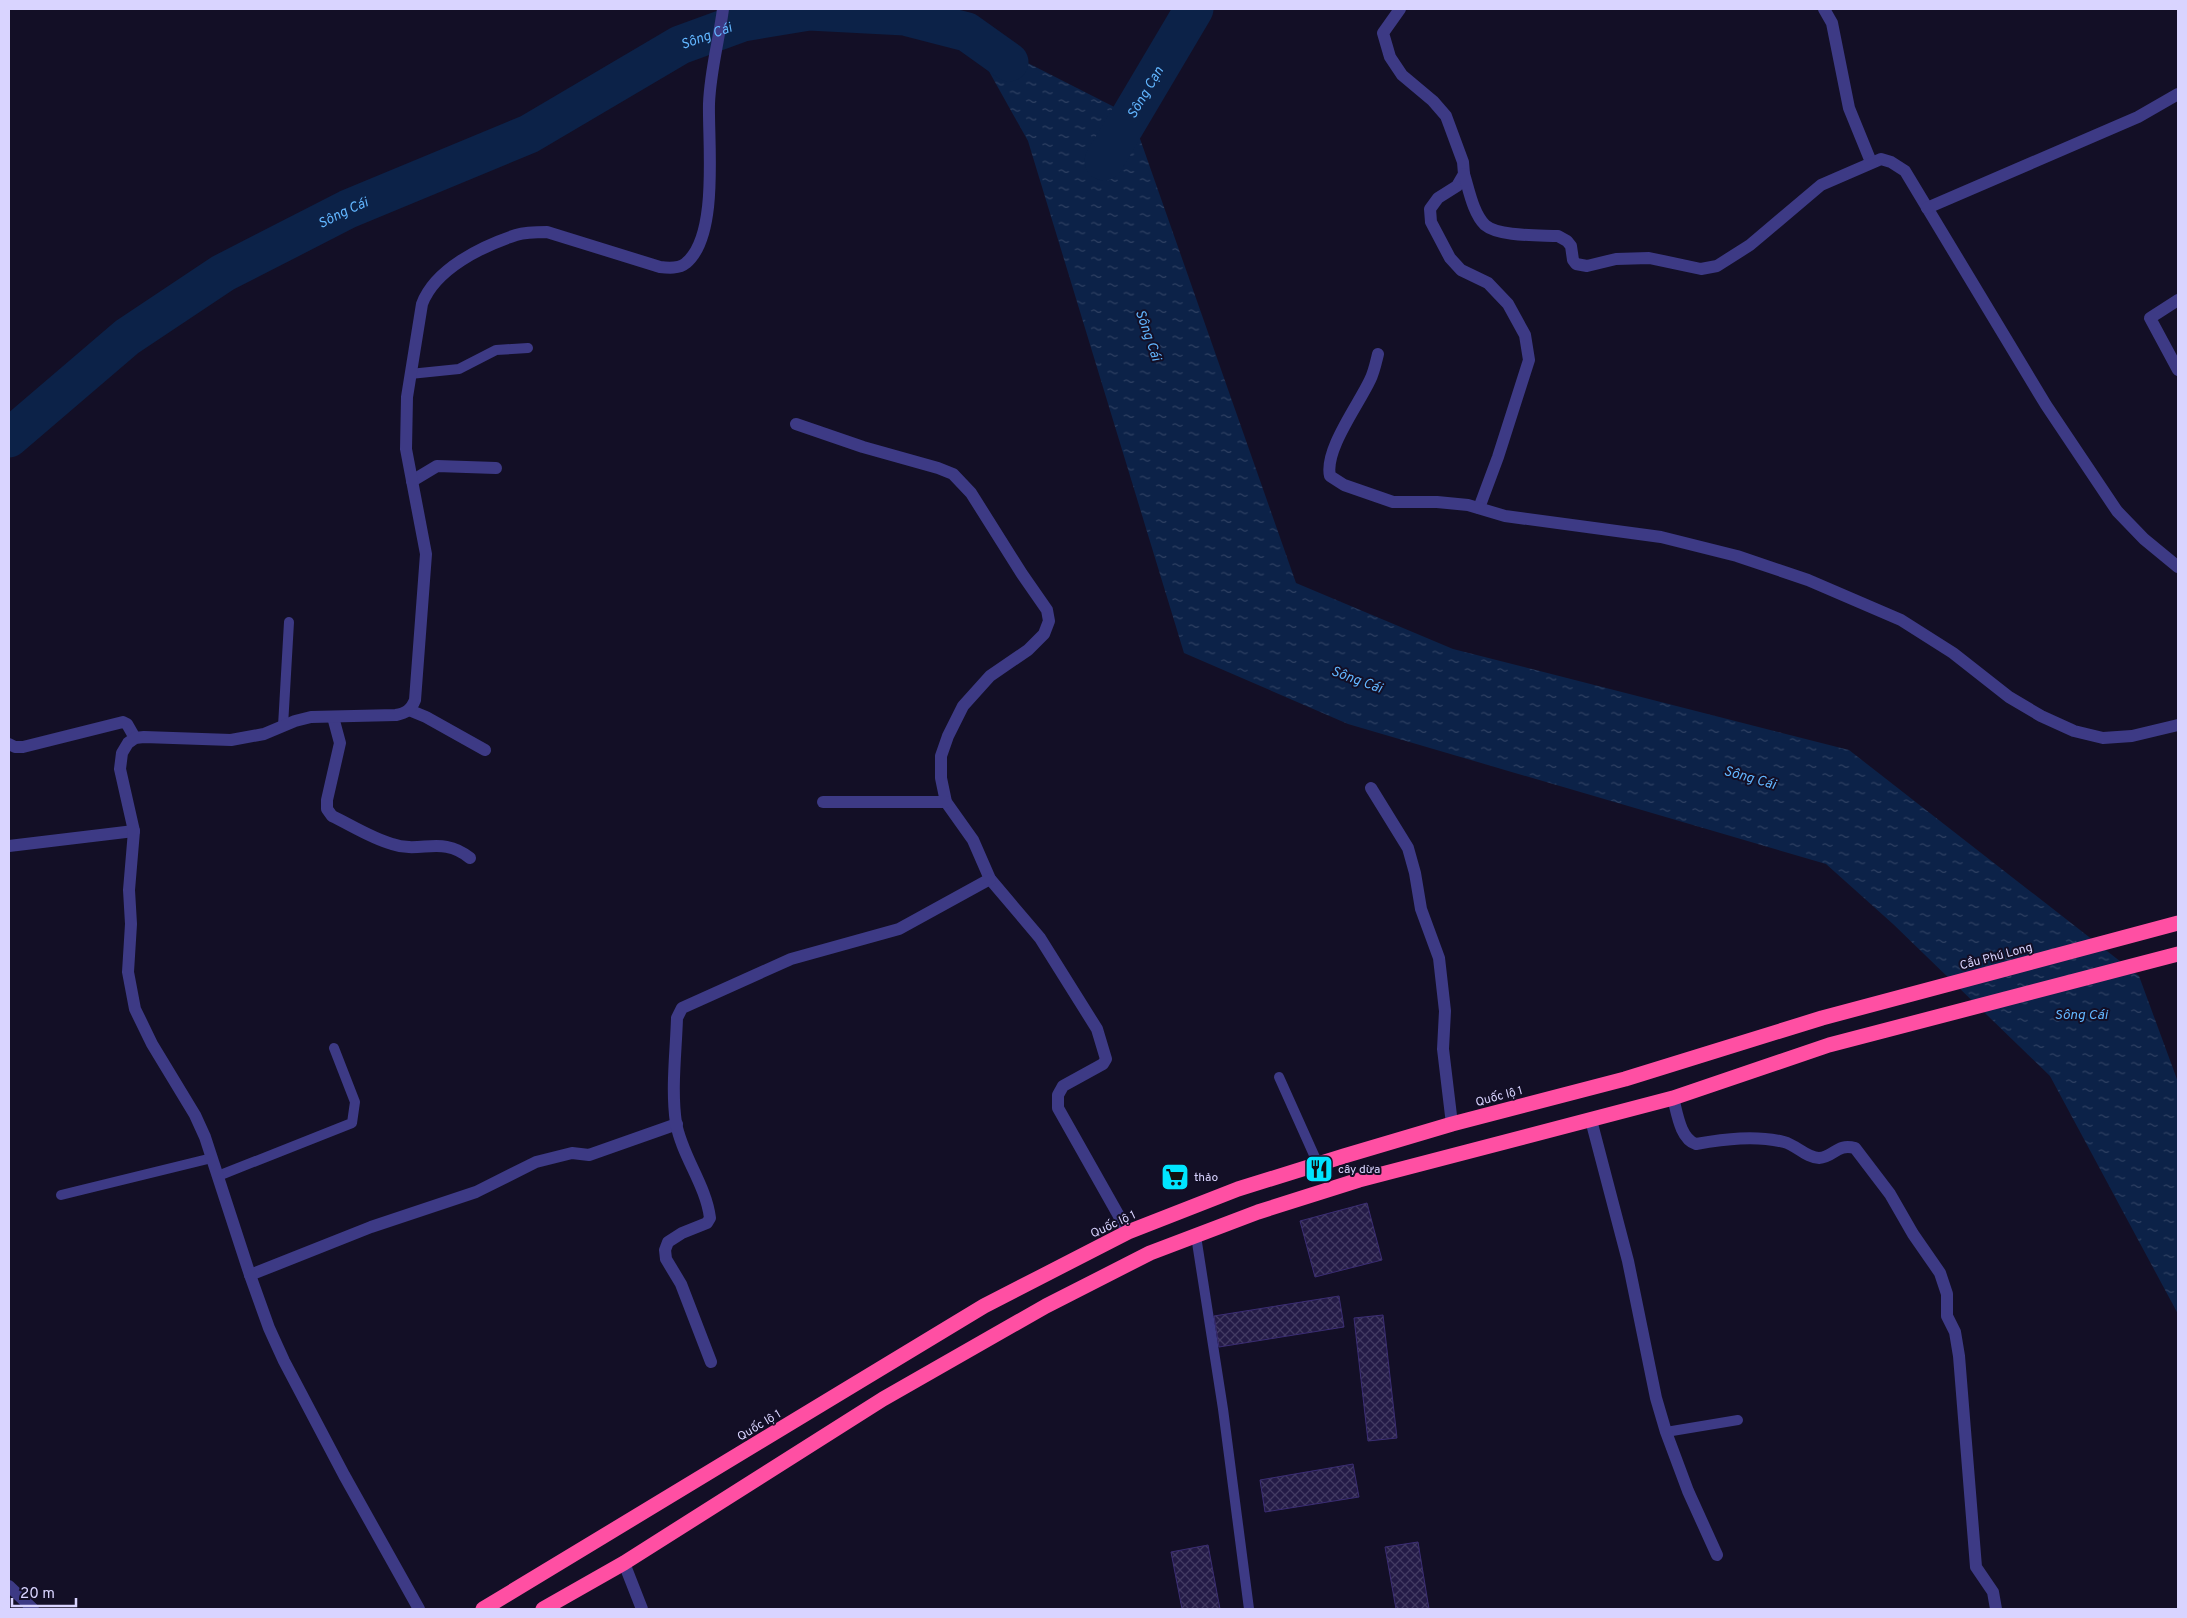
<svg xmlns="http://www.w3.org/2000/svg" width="2187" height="1618" font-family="Overpass,sans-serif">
  <defs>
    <pattern id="water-ripples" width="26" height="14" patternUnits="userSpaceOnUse" patternTransform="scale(1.25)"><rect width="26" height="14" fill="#0c2248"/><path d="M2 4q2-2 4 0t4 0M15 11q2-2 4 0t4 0" fill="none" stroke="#2f4163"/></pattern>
    <pattern id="building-cross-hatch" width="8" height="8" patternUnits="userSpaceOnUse" patternTransform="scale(1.25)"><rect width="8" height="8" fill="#241b47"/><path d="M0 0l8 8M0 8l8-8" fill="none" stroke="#433b63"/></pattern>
  </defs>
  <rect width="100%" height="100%" fill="#130f26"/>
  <path fill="url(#water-ripples)" d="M 967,32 L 1132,116 L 1296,583 L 1453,649 L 1849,750 L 2139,976 L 2178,1082 L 2178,1314 L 2050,1076 L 1893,924 L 1826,864 L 1348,724 L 1184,653 L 1028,141 Z"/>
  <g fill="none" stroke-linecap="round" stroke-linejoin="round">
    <g stroke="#0c2248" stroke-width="39">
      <path id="s1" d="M 1104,161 L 1194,9"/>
      <path id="s2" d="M 9,438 L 127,337 L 223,273 L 348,209 L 529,134 L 680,45 L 743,22 L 809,11 L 905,16 L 967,32 L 1009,62"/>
    </g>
  </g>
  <g fill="url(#building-cross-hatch)" stroke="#3b2d73">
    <path d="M 1367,1203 L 1382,1260 L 1315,1277 L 1300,1221 Z"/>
    <path d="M 1339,1296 L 1344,1327 L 1219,1347 L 1214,1316 Z"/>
    <path d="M 1383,1315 L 1397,1438 L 1368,1441 L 1354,1318 Z"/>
    <path d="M 1353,1464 L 1359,1497 L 1265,1512 L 1260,1480 Z"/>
    <path d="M 1418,1542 L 1429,1609 L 1396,1609 L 1385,1547 Z"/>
    <path d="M 1208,1545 L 1220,1609 L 1182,1609 L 1171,1552 Z"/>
  </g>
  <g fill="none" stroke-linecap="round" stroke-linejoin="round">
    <g stroke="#3d3a85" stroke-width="10">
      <path d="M 410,374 L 459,369 L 496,350 L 528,348"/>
      <path d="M 283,726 L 289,622"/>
      <path d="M 1279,1077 L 1318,1164"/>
      <path d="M 218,1176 L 352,1123 L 355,1102 L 334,1048"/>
      <path d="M 61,1195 L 212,1158"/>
      <path d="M 1196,1236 L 1223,1409 L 1249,1609"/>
      <path d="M 1666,1432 L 1738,1420"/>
    </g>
    <g stroke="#3d3a85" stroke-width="12">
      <path d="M 1400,9 L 1383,33 L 1390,57 L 1402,75 L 1433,101 L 1446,116 L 1463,162 L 1464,174 L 1457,186 L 1438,198 L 1430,209 L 1431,222 L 1450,258 L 1461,270 L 1488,283 L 1508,304 L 1525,335 L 1529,360 L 1498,457 L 1479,508"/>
      <path d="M 1824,9 L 1832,23 L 1849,108 L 1871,162"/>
      <path d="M 1464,174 C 1469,190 1473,213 1485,225 C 1499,237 1540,235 1558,236 L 1567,241 L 1571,246 L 1573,260 L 1576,264 L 1587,266 L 1616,259 L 1649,258 L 1701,269 L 1717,266 L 1750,245 L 1821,185 L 1881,159 L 1891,162 L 1905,171 L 2046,405 L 2117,511 L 2144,539 L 2178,567"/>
      <path d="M 1927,208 L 2138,117 L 2178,94"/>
      <path d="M 2178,300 L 2150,318 L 2178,370"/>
      <path d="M 1378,354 C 1376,362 1374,372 1370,380 C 1359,404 1324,450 1330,476 L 1344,485 L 1393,502 L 1437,502 L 1468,505 L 1505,516 L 1661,537 L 1737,556 L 1808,580 L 1901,620 L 1953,653 L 2009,697 L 2041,716 L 2074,731 L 2103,738 L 2132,736 L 2178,725"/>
      <path d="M 796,424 L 863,447 L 938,468 L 953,474 L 971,493 L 1022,574 L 1047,610 L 1049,621 L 1044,634 L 1028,650 L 990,676 L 963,706 L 948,736 L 941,756 L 941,778 L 946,802 L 973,840 L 990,879 L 1040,938 L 1097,1029 L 1106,1059 L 1103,1064 L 1063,1086 L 1058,1095 L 1058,1108 L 1128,1232"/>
      <path d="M 412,481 L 437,466 L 496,468"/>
      <path d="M 409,710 L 426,717 L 485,750"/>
      <path d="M 333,717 L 340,743 L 327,800 L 327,809 L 332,816 C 351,825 371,838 392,844 C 421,854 442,835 470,858"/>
      <path d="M 9,744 L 15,747 L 23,747 L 123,722 L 127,724 L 135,738"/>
      <path d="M 1371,788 L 1408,848 L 1415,873 L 1421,909 L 1439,958 L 1445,1011 L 1443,1049 L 1452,1124"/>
      <path d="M 823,802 L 946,802"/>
      <path d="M 9,846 L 134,831"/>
      <path d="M 1673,1098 C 1677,1112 1680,1139 1696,1144 C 1725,1139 1755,1135 1784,1142 C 1796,1145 1807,1158 1819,1158 C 1834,1157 1837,1143 1855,1148 L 1890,1194 L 1913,1234 L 1940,1273 L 1947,1294 L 1947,1316 L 1955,1332 L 1959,1356 L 1976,1567 L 1993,1592 L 1996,1609"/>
      <path d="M 1591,1120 L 1628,1261 L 1656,1398 L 1666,1432 L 1688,1491 L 1717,1555"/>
      <path d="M 250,1275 L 371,1227 L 476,1192 L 536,1162 L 572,1153 L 589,1155 L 677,1124"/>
      <path d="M 711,1362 L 681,1284 L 666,1259 L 665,1250 L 668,1242 L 682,1233 L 707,1223 L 710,1218 C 706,1185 682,1156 676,1123 C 671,1089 676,1052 677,1018 L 682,1008 L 791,959 L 899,929 L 990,879"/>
      <path d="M 624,1563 L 642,1609"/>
      <path d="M 9,1586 L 33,1609"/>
      <path d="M 419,1609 L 344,1475 L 284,1361 L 269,1328 L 250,1275 L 205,1137 L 195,1115 L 152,1044 L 135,1009 L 128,972 L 131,924 L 129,890 L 134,831 L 120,769 L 122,753 L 128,743 L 135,738 L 144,737 L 231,740 L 264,734 L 295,721 L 311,717 L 396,715 C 406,713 411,710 415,700 L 426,554 L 406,449 L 407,397 L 422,304 C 435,269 482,246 516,235 C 526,232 536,232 547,232 L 660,267 C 668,268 679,269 686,263 C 719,236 708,143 709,104 C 710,72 719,40 723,9"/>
    </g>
    <g stroke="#ff4fa3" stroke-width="15">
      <path d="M 483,1609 L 984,1306 L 1128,1232 L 1238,1189 L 1344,1156 L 1452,1124 L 1625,1079 L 1822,1018 L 2178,923"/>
      <path d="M 543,1609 L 624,1563 L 883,1399 L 1046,1306 L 1150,1253 L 1258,1212 L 1359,1180 L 1673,1098 L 1829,1045 L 2178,954"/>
    </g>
  </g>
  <defs>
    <symbol id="restaurant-square" viewBox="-11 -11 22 22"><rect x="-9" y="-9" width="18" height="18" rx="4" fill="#00e5ff" stroke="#130f26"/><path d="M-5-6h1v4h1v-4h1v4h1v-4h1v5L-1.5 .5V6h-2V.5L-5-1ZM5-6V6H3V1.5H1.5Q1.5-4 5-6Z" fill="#111"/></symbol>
    <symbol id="supermarket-square" viewBox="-11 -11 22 22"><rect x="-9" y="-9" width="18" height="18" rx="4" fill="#00e5ff" stroke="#130f26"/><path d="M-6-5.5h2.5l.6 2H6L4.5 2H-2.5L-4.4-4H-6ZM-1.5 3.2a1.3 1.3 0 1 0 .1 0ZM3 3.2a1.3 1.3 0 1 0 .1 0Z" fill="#111"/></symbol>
  </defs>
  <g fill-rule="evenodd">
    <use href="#restaurant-square" x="1303" y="1153" width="32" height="32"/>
    <use href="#supermarket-square" x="1159" y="1161" width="32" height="32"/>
  </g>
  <g text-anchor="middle" stroke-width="4" stroke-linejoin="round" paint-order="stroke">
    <g font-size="12" fill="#d9d4ff" stroke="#130f26">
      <text transform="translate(1996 956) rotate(-15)" y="4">Cầu Phú Long</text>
      <text transform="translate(1499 1096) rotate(-15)" y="4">Quốc lộ 1</text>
      <text transform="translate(1113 1224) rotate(-25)" y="4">Quốc lộ 1</text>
      <text transform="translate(759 1425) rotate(-31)" y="4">Quốc lộ 1</text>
    </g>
    <g font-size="12" fill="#d9d4ff" stroke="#130f26" text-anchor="start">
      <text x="1338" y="1173">cây dừa</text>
      <text x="1194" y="1181">thảo</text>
    </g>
    <g font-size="14" font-style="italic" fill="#62b6ff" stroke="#130f26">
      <text dy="5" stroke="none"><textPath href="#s2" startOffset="810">Sông Cái</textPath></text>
      <text dy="5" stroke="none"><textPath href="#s1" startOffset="80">Sông Cạn</textPath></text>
      <text dy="5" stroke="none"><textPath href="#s2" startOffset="405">Sông Cái</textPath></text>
      <text transform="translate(1149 335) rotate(71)" y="5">Sông Cái</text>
      <text transform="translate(1357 679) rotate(20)" y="5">Sông Cái</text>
      <text transform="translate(1750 777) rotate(16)" y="5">Sông Cái</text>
      <text x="2081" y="1019">Sông Cái</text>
    </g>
  </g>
  <rect width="2187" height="1618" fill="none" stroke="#d9d4ff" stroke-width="20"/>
  <path d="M12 1598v8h64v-8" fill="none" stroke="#d9d4ff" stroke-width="2.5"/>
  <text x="20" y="1598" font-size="15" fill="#d9d4ff" stroke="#130f26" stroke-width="4" paint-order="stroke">20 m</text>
</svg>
